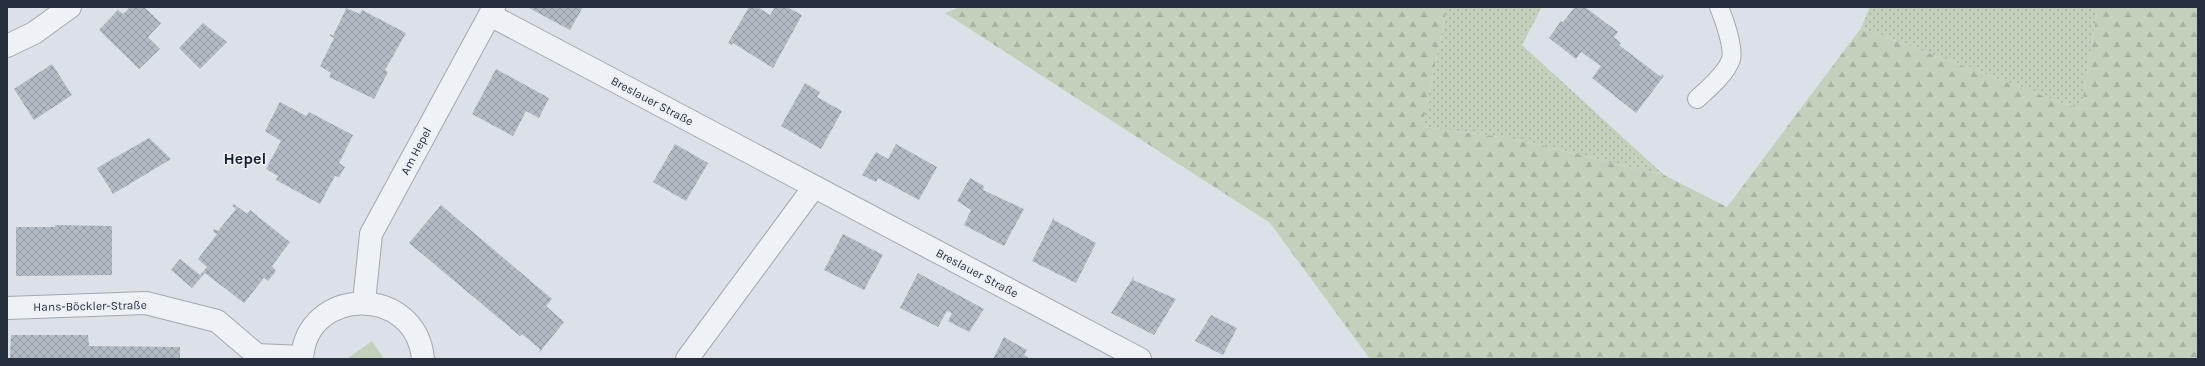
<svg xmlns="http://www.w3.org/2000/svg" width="2205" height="366" font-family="Karla,sans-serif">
  <defs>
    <pattern id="grass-dots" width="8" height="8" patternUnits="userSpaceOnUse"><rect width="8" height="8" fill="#c3d1bc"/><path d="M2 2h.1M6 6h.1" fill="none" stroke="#a7b4a3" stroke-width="1.8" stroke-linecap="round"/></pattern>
    <pattern id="forest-firs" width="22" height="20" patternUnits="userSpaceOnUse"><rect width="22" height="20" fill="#c3d1bc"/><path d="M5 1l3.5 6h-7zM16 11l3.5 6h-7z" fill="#a7b4a3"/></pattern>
    <pattern id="building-cross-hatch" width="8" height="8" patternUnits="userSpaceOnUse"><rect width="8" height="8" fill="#b2bac4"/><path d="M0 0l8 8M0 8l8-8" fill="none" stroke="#9198a1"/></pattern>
  </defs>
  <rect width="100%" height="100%" fill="#dbe1e7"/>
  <g fill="url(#grass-dots)">
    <path d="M 1447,7 L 1542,7 L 1522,45 L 1664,175 L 1509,138 L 1422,127 Z"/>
    <path d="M 1870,7 L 2098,7 L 2081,110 L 1861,28 Z"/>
  </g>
  <path fill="url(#forest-firs)" d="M 960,7 L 1447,7 L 1422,127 L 1509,138 L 1664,175 L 1727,207 L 1861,28 L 2081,110 L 2098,7 L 2198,7 L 2198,359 L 1370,359 L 1270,223 L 945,13 Z"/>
  <path fill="#c3d1bc" d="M 372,341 L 384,359 L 347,359 Z"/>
  <g fill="url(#building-cross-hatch)">
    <path d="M 130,7 L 144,7 L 161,23 L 148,37 L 160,49 L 139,69 L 99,30 L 118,10 L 123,14 Z"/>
    <path d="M 344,7 L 360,14 L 362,10 L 406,33 L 385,70 L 388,72 L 374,99 L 329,77 L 331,73 L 320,66 L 334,38 L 330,36 L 330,34 L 333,36 L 346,9 Z"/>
    <path d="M 527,7 L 583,7 L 570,30 Z"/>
    <path d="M 749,7 L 757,7 L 770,15 L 775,7 L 787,7 L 802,15 L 773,68 L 733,43 L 731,45 L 728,43 Z"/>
    <path d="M 1575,7 L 1585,7 L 1618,32 L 1614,37 L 1621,43 L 1619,45 L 1661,77 L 1662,74 L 1664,76 L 1636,113 L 1592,78 L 1601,66 L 1581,52 L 1576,59 L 1549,38 L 1561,21 L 1563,22 Z"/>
    <path d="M 203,23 L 227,42 L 200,69 L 179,48 Z"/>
    <path d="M 52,64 L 72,95 L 34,120 L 14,89 Z"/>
    <path d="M 496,69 L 549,98 L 539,118 L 526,111 L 513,136 L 472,114 Z"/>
    <path d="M 805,83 L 820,92 L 817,97 L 842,111 L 821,149 L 781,126 Z"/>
    <path d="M 280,102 L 306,116 L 309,112 L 353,135 L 339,163 L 345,167 L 339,177 L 335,176 L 320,204 L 276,180 L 278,176 L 266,169 L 281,141 L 265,131 Z"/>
    <path d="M 149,138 L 171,159 L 113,194 L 97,168 Z"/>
    <path d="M 675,144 L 708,163 L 686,201 L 653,182 Z"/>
    <path d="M 896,144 L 937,167 L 919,200 L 878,178 L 876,182 L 862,175 L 876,152 L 888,159 Z"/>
    <path d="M 970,178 L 984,186 L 983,190 L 1024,209 L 1004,246 L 964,225 L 971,210 L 957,201 Z"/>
    <path d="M 234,204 L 247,214 L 250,210 L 290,242 L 272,266 L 276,271 L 268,281 L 264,278 L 244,303 L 205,273 L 192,288 L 171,270 L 180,259 L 200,275 L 207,267 L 198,259 L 217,234 L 213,231 L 214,229 L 218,231 L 236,209 L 232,206 Z"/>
    <path d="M 441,205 L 552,299 L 546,306 L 564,322 L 539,353 L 540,349 L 522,334 L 520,336 L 409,243 Z"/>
    <path d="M 1054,217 L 1054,220 L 1096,243 L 1076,283 L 1032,261 Z"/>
    <path d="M 55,225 L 112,226 L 112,275 L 16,276 L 16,227 L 55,227 Z"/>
    <path d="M 843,234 L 883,255 L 864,290 L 824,270 Z"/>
    <path d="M 918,273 L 984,309 L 969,332 L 948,321 L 952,313 L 947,311 L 938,327 L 900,308 Z"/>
    <path d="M 1134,276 L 1133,280 L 1176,299 L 1154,335 L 1111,313 Z"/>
    <path d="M 1211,315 L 1237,328 L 1223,355 L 1195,341 Z"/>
    <path d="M 11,335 L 88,335 L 89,346 L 180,347 L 180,359 L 10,359 Z"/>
    <path d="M 1004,337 L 1027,350 L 1024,355 L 1031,359 L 993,359 Z"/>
  </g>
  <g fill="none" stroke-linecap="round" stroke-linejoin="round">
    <defs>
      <path id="service" d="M 1697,99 C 1707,90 1727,73 1731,59 C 1734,47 1724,19 1719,7"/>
      <g id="minor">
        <path d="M 490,15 L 1140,359"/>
        <path d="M 7,46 L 34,33 L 70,7"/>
        <path d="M 364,302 L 371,234 L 494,7"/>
        <path d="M 7,308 L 146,303 L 217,321 L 257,355 L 302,357"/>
        <path d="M 302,359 C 306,286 416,284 423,359"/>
        <path d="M 687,359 L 814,187"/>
      </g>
    </defs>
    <use href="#service" stroke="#a1a8b1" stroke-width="20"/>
    <use href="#minor" stroke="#a1a8b1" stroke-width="24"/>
    <use href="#service" stroke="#eef1f5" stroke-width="18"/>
    <use href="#minor" stroke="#eef1f5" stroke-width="22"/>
  </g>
  <g text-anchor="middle" stroke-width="3" stroke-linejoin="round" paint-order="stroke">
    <g font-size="12" fill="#252f3e" stroke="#ebeff5">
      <text transform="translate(652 101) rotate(28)" y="4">Breslauer Straße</text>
      <text transform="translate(416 151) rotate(-62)" y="4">Am Hepel</text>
      <text transform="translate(977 273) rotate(28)" y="4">Breslauer Straße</text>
      <text transform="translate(90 306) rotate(-1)" y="4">Hans-Böckler-Straße</text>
    </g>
    <g font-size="16" font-weight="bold" fill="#17202e" stroke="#ebeff5">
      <text x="245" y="164">Hepel</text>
    </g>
  </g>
  <rect width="2205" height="366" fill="none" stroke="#252f3e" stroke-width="16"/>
</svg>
